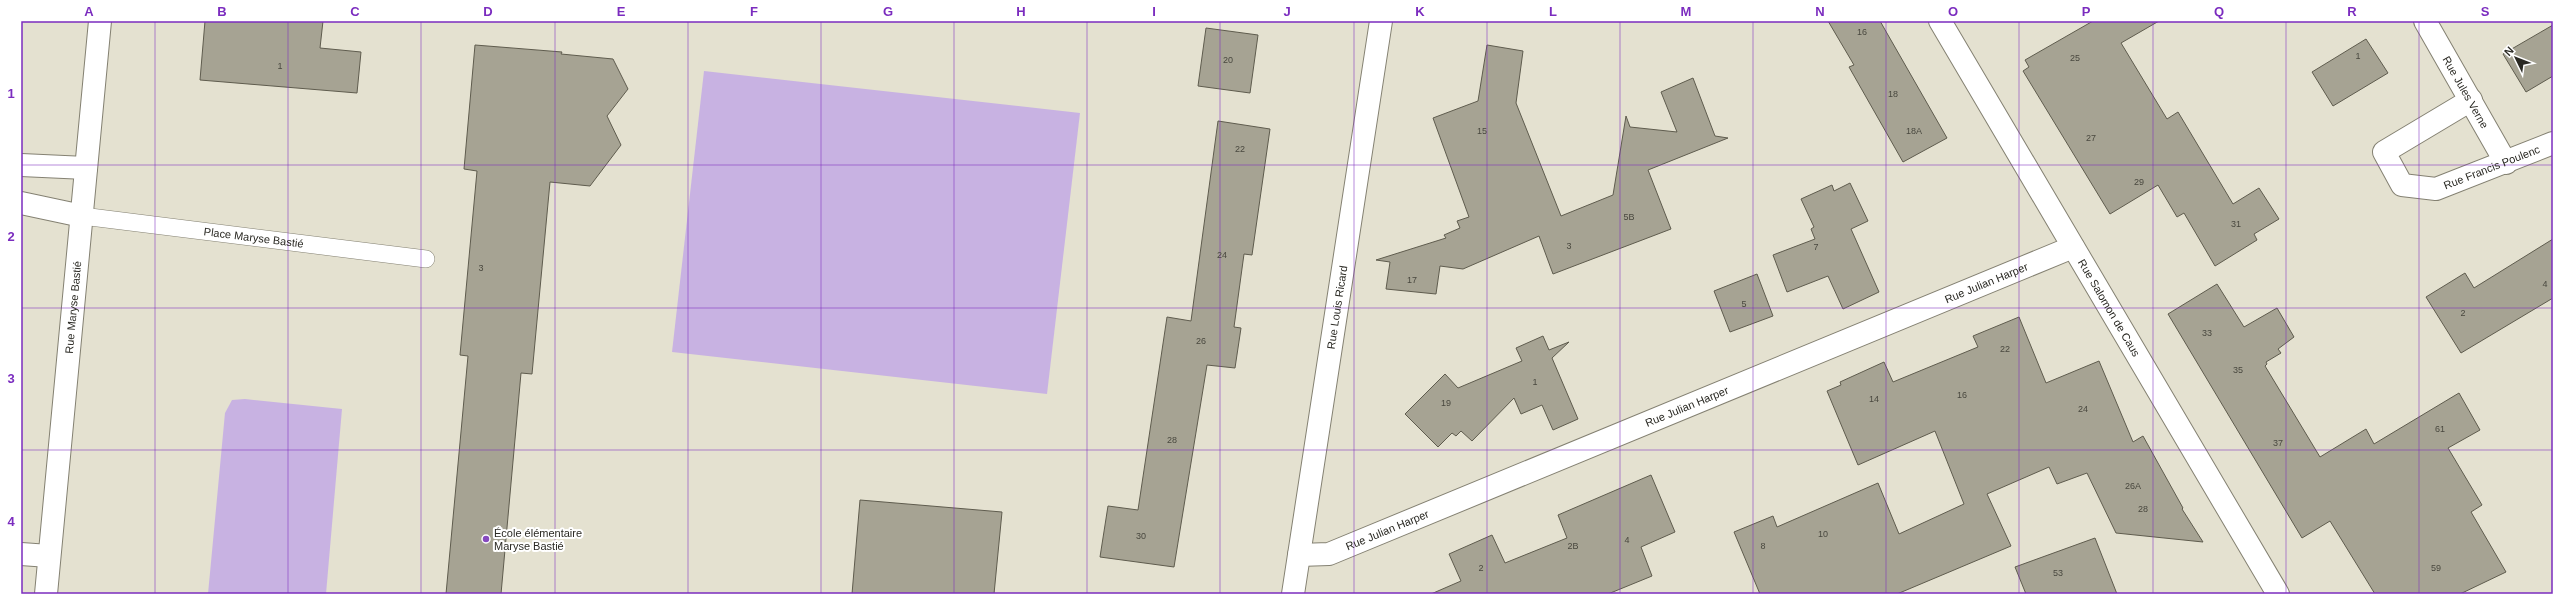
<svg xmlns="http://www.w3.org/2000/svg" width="2574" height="615" font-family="Arial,sans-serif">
  <rect width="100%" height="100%" fill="#e4e1d0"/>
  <g fill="#c8b2e2">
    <path d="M 704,71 L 1080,113 L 1047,394 L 672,352 Z"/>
    <path d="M 245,399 L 342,409 L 326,594 L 208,594 L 225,413 L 232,400 Z"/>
  </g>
  <g fill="#a6a393" stroke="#5f5c4e">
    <path d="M 205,21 L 323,21 L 320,48 L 361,52 L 357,93 L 200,80 Z"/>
    <path d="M 1828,21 L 1880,21 L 1947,138 L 1903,162 L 1849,67 L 1854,65 Z"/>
    <path d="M 2093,21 L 2159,21 L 2121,43 L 2167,119 L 2178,112 L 2233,204 L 2259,188 L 2279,219 L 2254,234 L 2257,240 L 2215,266 L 2184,213 L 2177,217 L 2158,185 L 2110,214 L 2023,71 L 2029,67 L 2025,60 Z"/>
    <path d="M 2553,25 L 2553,76 L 2526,92 L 2503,54 Z"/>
    <path d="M 1206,28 L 1258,35 L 1250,93 L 1198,86 Z"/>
    <path d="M 2366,39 L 2388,73 L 2333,106 L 2312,72 Z"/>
    <path d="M 475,45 L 562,52 L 561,54 L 613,59 L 628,89 L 607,116 L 621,145 L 590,186 L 550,182 L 532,374 L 521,373 L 501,594 L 446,594 L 468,356 L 460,355 L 477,171 L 464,169 Z"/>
    <path d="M 1487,45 L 1523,51 L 1516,103 L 1561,216 L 1613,195 L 1626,116 L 1630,127 L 1677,132 L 1661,92 L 1693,78 L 1715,136 L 1728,138 L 1648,170 L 1671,229 L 1553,274 L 1539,236 L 1463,269 L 1440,266 L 1436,294 L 1386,289 L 1390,262 L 1376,260 L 1446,238 L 1444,235 L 1460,228 L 1457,221 L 1469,217 L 1433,118 L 1478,101 Z"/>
    <path d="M 1218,121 L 1270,129 L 1252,255 L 1244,254 L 1234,327 L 1241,328 L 1235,368 L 1207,365 L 1174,567 L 1100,557 L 1108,506 L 1138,510 L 1167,317 L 1191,321 Z"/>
    <path d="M 1850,183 L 1868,221 L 1851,229 L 1879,292 L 1843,309 L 1828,276 L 1787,292 L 1773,255 L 1815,239 L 1811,229 L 1814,227 L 1801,199 L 1832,185 L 1834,191 Z"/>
    <path d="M 2553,239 L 2553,298 L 2461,353 L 2426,297 L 2465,273 L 2474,288 Z"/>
    <path d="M 1757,274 L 1773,316 L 1730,332 L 1714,291 Z"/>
    <path d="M 2217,284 L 2244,327 L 2277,308 L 2294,337 L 2278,349 L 2281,353 L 2266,362 L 2267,364 L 2265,366 L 2320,457 L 2366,429 L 2374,444 L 2459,393 L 2480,430 L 2448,448 L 2482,505 L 2471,512 L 2506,572 L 2460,594 L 2375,594 L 2330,521 L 2302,538 L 2168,314 Z"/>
    <path d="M 2019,317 L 2046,383 L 2099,361 L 2133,442 L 2143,436 L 2183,508 L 2182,509 L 2203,542 L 2116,533 L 2087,473 L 2057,484 L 2049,467 L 1987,494 L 2011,546 L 1897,594 L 1760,594 L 1734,532 L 1773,516 L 1777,527 L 1878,483 L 1899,534 L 1964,504 L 1935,431 L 1858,465 L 1827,391 L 1841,385 L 1840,382 L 1884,362 L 1893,382 L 1978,347 L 1973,336 Z"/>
    <path d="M 1543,336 L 1549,350 L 1569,342 L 1552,358 L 1578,419 L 1553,430 L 1542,405 L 1521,414 L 1514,398 L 1472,441 L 1461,431 L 1456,436 L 1452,433 L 1438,447 L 1405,414 L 1445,374 L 1458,388 L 1522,361 L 1516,348 Z"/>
    <path d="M 1651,475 L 1675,532 L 1641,547 L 1652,576 L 1608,594 L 1431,594 L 1461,581 L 1449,554 L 1492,535 L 1505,563 L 1567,538 L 1558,515 Z"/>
    <path d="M 860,500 L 1002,512 L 994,594 L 852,594 Z"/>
    <path d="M 2095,538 L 2117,594 L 2026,594 L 2015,567 Z"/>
  </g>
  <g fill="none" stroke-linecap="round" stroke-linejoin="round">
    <defs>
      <g id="service">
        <path id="s1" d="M 82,216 L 426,259"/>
      </g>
      <g id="minor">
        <path id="s2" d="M 1940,21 L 2278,594"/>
        <path id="s3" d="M 2425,21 L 2506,163"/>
        <path id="s4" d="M 2471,100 L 2384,152 L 2402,185 L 2436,189 L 2553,143"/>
        <path d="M 21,165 L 86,168"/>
        <path d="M 21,203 L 82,216"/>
        <path d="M 21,554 L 49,556"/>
        <path id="s5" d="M 1299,555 L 1329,554 L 2073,247"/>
        <path id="s6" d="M 46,594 L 100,21"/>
        <path id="s7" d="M 1293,594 L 1381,21"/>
      </g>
    </defs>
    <use href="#service" stroke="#848172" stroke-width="18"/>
    <use href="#minor" stroke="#848172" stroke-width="24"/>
    <use href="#service" stroke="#fff" stroke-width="17"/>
    <use href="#minor" stroke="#fff" stroke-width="22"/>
  </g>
  <path fill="none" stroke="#7b2cbf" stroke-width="1" stroke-opacity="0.55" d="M 155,21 L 155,594M 288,21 L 288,594M 421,21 L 421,594M 555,21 L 555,594M 688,21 L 688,594M 821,21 L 821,594M 954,21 L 954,594M 1087,21 L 1087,594M 1220,21 L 1220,594M 1354,21 L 1354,594M 1487,21 L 1487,594M 1620,21 L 1620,594M 1753,21 L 1753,594M 1886,21 L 1886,594M 2019,21 L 2019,594M 2153,21 L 2153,594M 2286,21 L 2286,594M 2419,21 L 2419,594M 21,165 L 2553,165M 21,308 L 2553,308M 21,450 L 2553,450"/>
  <circle fill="#8649bf" stroke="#fff" stroke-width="1.5" cx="486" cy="539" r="4"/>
  <g text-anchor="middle" stroke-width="4" stroke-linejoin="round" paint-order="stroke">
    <g font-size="9" fill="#49483f">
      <text x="1862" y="35">16</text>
      <text x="2358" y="59">1</text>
      <text x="2075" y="61">25</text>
      <text x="1228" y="63">20</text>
      <text x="280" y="69">1</text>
      <text x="1893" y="97">18</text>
      <text x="1482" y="134">15</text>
      <text x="1914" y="134">18A</text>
      <text x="2091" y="141">27</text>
      <text x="1240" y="152">22</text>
      <text x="2139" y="185">29</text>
      <text x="1629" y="220">5B</text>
      <text x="2236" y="227">31</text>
      <text x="1569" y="249">3</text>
      <text x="1816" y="250">7</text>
      <text x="1222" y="258">24</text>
      <text x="481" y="271">3</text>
      <text x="1412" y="283">17</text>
      <text x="2545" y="287">4</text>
      <text x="1744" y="307">5</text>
      <text x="2463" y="316">2</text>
      <text x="2207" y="336">33</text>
      <text x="1201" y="344">26</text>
      <text x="2005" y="352">22</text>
      <text x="2238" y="373">35</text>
      <text x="1535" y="385">1</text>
      <text x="1962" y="398">16</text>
      <text x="1874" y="402">14</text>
      <text x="1446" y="406">19</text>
      <text x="2083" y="412">24</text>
      <text x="2440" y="432">61</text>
      <text x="1172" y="443">28</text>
      <text x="2278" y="446">37</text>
      <text x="2133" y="489">26A</text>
      <text x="2143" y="512">28</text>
      <text x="1823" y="537">10</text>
      <text x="1141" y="539">30</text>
      <text x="1627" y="543">4</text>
      <text x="1573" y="549">2B</text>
      <text x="1763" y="549">8</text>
      <text x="1481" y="571">2</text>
      <text x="2436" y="571">59</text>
      <text x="2058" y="576">53</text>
    </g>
    <g font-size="11" fill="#2a2923" stroke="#fff">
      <text dy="4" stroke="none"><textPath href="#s3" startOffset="82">Rue Jules Verne</textPath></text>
      <text dy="4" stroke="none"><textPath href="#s4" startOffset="233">Rue Francis Poulenc</textPath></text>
      <text dy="4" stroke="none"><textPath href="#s1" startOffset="173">Place Maryse Bastié</textPath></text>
      <text dy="4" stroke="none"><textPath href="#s5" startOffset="741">Rue Julian Harper</textPath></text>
      <text dy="4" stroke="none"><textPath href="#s7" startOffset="290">Rue Louis Ricard</textPath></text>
      <text dy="4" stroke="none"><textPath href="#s6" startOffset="288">Rue Maryse Bastié</textPath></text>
      <text dy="4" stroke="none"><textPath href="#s2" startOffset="333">Rue Salomon de Caus</textPath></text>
      <text dy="4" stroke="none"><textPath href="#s5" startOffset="417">Rue Julian Harper</textPath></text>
      <text dy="4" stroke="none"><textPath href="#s5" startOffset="93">Rue Julian Harper</textPath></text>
    </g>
    <g font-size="11" fill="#2a2923" stroke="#fff" text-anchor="start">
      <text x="494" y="537">École élémentaire<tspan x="494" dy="13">Maryse Bastié</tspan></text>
    </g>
  </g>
  <rect width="2574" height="615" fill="none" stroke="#ffffff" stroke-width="44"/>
  <g transform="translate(2516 58) rotate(313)" stroke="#ffffff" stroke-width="3" paint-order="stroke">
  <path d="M0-3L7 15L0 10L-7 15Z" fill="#2a2923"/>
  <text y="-6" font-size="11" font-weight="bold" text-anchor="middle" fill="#2a2923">N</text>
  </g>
  <rect x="22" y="22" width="2530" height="571" fill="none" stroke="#7b2cbf" stroke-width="1.5"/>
  <g font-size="13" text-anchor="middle" font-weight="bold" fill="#7b2cbf">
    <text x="89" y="16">A</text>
    <text x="222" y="16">B</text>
    <text x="355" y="16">C</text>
    <text x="488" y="16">D</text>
    <text x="621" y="16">E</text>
    <text x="754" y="16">F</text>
    <text x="888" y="16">G</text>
    <text x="1021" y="16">H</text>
    <text x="1154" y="16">I</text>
    <text x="1287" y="16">J</text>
    <text x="1420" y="16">K</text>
    <text x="1553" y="16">L</text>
    <text x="1686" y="16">M</text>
    <text x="1820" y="16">N</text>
    <text x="1953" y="16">O</text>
    <text x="2086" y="16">P</text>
    <text x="2219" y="16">Q</text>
    <text x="2352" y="16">R</text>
    <text x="2485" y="16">S</text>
    <text x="11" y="98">1</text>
    <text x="11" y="241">2</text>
    <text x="11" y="383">3</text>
    <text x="11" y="526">4</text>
  </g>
</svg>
